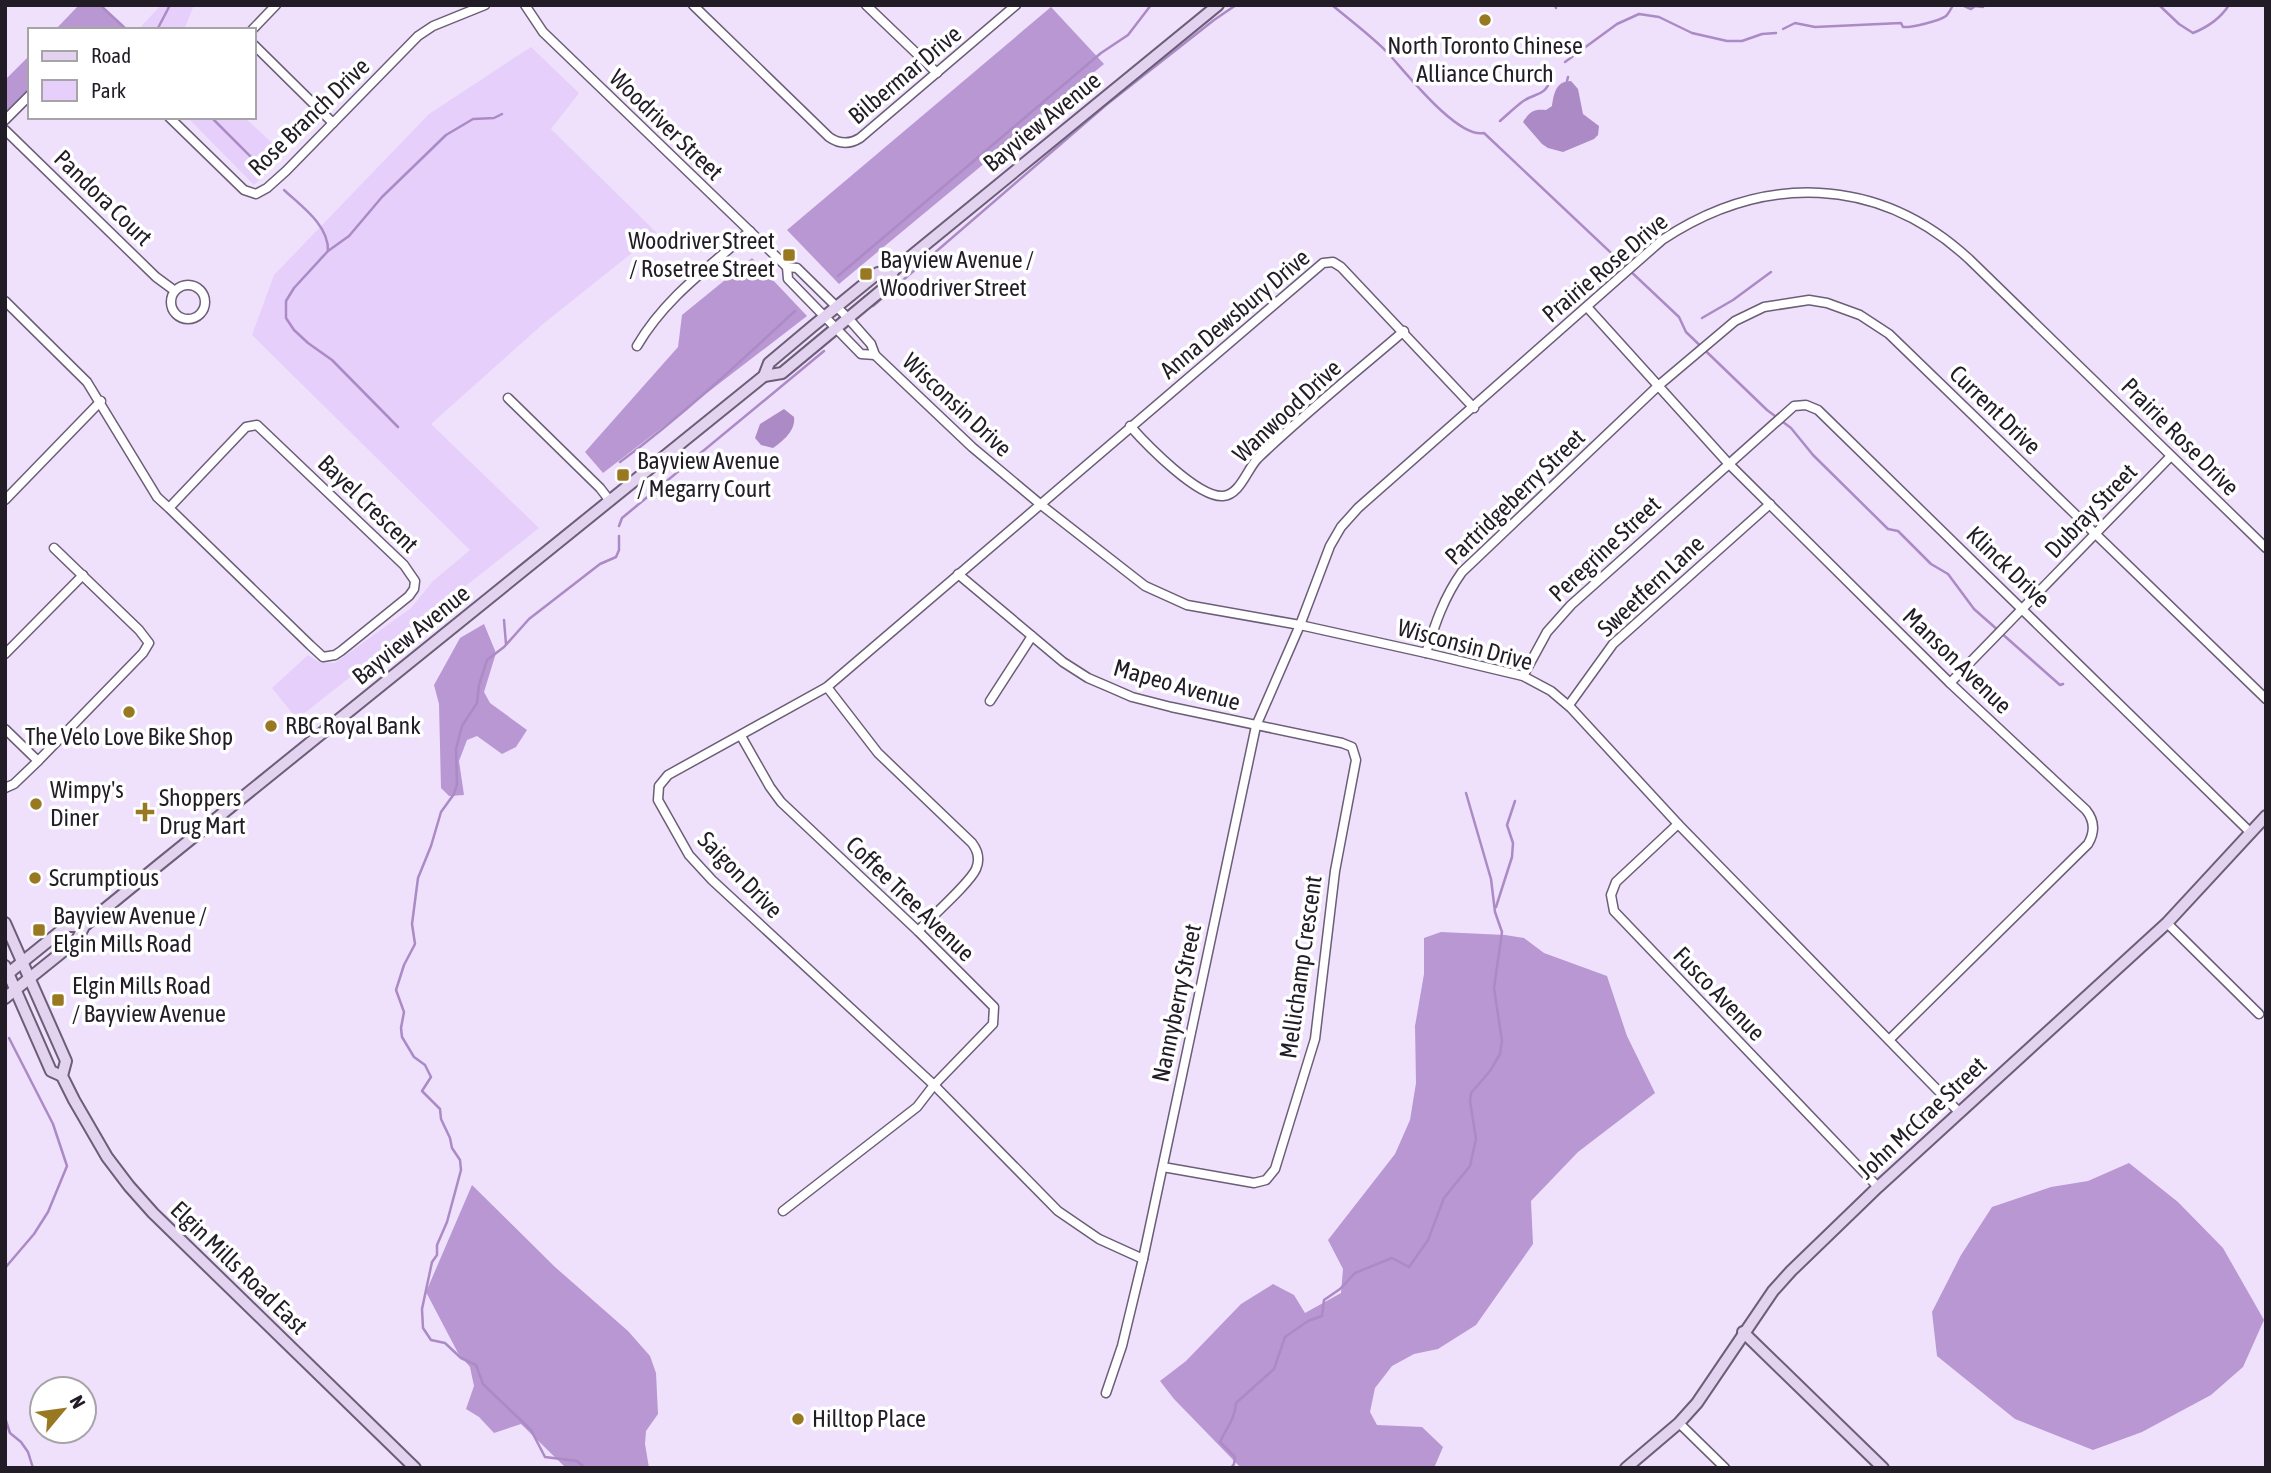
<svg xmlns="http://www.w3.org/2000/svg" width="2271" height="1473" font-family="'Asap Condensed',sans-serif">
  <rect width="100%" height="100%" fill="#efe1fc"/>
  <g fill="#e6cffa">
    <path d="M 161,5 L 194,5 L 184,30 L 138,30 Z"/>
    <path d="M 531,47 L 579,93 L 551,129 L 657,233 L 543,324 L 431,424 L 539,528 L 297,719 L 272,688 L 308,655 L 319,662 L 335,663 L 411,608 L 433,581 L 470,550 L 252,335 L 274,275 L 429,114 Z"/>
    <path d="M 187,117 L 244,117 L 285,155 L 254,185 Z"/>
  </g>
  <g fill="#b897d3">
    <path d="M 79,5 L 98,5 L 128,30 L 55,30 Z"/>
    <path d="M 1051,7 L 1104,64 L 839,284 L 787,230 Z"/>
    <path d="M 30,55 L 30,90 L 5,114 L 5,80 Z"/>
    <path d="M 752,258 L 807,316 L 603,473 L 585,452 L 678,347 L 682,315 Z"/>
    <path d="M 484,624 L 496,653 L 484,692 L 490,703 L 527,730 L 516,747 L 502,754 L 477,736 L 467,740 L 459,761 L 464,795 L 449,796 L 441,788 L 439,704 L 434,685 L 460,638 Z"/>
    <path d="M 1441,932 L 1505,935 L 1524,938 L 1544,953 L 1607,976 L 1627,1036 L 1655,1093 L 1578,1152 L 1531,1201 L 1533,1244 L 1476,1325 L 1438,1349 L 1414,1354 L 1392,1366 L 1375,1388 L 1370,1412 L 1377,1425 L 1422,1427 L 1443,1447 L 1434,1468 L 1241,1468 L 1174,1399 L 1160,1381 L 1186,1361 L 1241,1304 L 1273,1284 L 1294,1295 L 1305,1313 L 1341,1293 L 1343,1269 L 1328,1240 L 1395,1154 L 1410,1120 L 1416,1083 L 1415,1026 L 1424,974 L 1424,938 Z"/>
    <path d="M 2129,1163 L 2178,1202 L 2223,1248 L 2264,1320 L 2243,1367 L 2211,1395 L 2142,1432 L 2093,1450 L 2015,1419 L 1937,1356 L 1932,1312 L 1961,1255 L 1992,1207 L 2051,1187 L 2088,1181 Z"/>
    <path d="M 472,1185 L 555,1267 L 628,1331 L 650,1356 L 656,1373 L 658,1414 L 646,1431 L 645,1444 L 649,1468 L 566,1468 L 521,1424 L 494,1433 L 479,1417 L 466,1409 L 474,1386 L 470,1367 L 458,1353 L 426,1292 Z"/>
  </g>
  <g fill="#ab8ac5">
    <path d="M 1571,81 L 1578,89 L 1583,114 L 1599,126 L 1598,135 L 1594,139 L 1563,152 L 1548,148 L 1542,144 L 1523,122 C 1530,111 1534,109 1546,110 L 1552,106 C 1554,93 1556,81 1571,81 Z"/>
    <path d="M 784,409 L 794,417 C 796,430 783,441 773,448 L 761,445 L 755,438 L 760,424 Z"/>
  </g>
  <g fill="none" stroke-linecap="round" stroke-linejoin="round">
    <g stroke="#ab8ac5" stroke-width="2.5">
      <path d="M 100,5 L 127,30"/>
      <path d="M 1332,5 C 1350,20 1370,35 1386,51 C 1404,70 1457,139 1484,133 L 1679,317 L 1686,332 L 1767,410 L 1791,428 L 1813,455 L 1888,529 L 1898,531 L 1931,564 L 1948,574 L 1974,609 L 2060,685 L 2063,684"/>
      <path d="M 1555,5 L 1556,8"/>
      <path d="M 1962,5 L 1971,9 L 1975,6 L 1983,7 L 1984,5"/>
      <path d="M 2159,5 L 2179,24 L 2193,33 C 2208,27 2220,19 2229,5"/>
      <path d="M 1783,29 L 1795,23 L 1815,27 L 1901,23 L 1903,27 C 1911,28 1939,21 1946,16 C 1949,13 1951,9 1953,5"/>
      <path d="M 157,30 L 170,5"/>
      <path d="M 1565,62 L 1617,24 L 1639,14 L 1659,17 L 1692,33 L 1727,41 L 1742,41 L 1762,34 L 1776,33"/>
      <path d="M 1567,81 L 1568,77"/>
      <path d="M 211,117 L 265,171"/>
      <path d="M 1500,121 C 1507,115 1514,108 1522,102 C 1535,92 1544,98 1551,79"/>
      <path d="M 284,190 C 301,206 329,225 328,251"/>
      <path d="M 838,276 L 1101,53 L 1128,35 L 1151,5"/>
      <path d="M 873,306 L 1106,105 L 1214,20 L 1236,5"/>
      <path d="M 1702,318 L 1733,300 L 1771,272"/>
      <path d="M 398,427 L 332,360 L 308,343 L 294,330 L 286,318 L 286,301 L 294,288 L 328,251 L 349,236 L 382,197 L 446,135 L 473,119 L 494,118 L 502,114"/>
      <path d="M 620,462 C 682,416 739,363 795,311"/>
      <path d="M 619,526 L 622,518 L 824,351"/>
      <path d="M 504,620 L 506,644"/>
      <path d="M 1496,907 L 1512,857 L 1513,843 L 1507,825 L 1515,801"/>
      <path d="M 5,1268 L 34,1234 L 48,1212 L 67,1166 L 53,1124 L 9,1038"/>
      <path d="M 5,1418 L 10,1433 L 21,1442 L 28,1452 L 33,1468"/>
      <path d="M 585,1468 L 577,1461 L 545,1457 L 531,1430 L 483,1384 L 476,1365 L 461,1358 L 445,1343 L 431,1340 L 423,1328 L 422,1309 L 432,1262 L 437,1255 L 437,1245 L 447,1222 L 461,1170 L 460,1160 L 452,1148 L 450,1138 L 441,1119 L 440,1109 L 422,1091 L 431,1077 L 425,1065 L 414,1057 L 402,1037 L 401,1028 L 404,1012 L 396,990 L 404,965 L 415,944 L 412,924 L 418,878 L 431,846 L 441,812 L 454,794 L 457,784 L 456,749 L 462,726 L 477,703 L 479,685 L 487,660 L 504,647 L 529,619 L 600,564 L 616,557 L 619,550 L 619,536"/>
      <path d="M 1231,1468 L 1234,1464 L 1235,1457 L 1220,1442 C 1227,1427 1235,1419 1236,1403 L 1274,1369 L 1285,1337 L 1308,1321 L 1322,1316 L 1324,1300 L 1340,1289 L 1355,1273 L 1392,1258 L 1409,1267 L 1428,1240 L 1444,1198 L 1470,1166 L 1476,1139 L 1470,1101 L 1471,1093 L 1490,1071 L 1500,1054 L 1502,1041 L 1494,988 L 1502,932 L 1495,912 L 1491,879 L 1466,793"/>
    </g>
    <defs>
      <g id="street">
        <path d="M 525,5 L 543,32 L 787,267 L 797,268 L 848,318 L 871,344 L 875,355 L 972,447 L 1040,504 L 1145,586 L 1187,605 L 1300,625 L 1426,653 L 1523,676 L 1551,691 L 1571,708 L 1678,824 L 1959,1112"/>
        <path d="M 693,5 L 829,137 C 839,144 849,145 860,138 L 1016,5"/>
        <path d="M 866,5 L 937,73"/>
        <path d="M 252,30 L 276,5"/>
        <path d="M 254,45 L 333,123"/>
        <path d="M 169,117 L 244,190 L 256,194 L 267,188 L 286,171 L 418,36 L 433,26 L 485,5"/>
        <path d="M 5,120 L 30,95"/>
        <path d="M 5,130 L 156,277 L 175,291"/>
        <path d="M 787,267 L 788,279 L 861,354 L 875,355"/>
        <circle cx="188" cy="302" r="17"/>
        <path d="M 5,301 L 87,382 L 157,497 L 169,508 L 310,645 L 323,657 L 335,655 L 341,651 L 409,596 L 414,589 L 415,581 L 404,565 L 257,425 L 246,427 L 169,508"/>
        <path d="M 1587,307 L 1728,463 L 1950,683 L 2086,810 C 2095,821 2095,832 2088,844 L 1889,1040"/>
        <path d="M 637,346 C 665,298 708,268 750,231"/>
        <path d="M 508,398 L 600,488 L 610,501"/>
        <path d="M 1130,426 C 1146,444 1198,498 1223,496 C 1240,495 1247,469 1258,458 C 1304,414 1355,373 1404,331"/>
        <path d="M 5,500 L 101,401"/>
        <path d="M 958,574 L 1063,662 L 1088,678 L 1109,687 L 1132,697 L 1171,707 L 1342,743 L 1352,747 L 1356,760 L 1335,871 L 1315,1039 L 1275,1169 L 1266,1180 L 1254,1183 L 1163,1167"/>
        <path d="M 1426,653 C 1435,624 1444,597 1462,572 L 1658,386 L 1735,321 L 1764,307 L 1809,300 L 1827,303 L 1860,315 L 1889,334 L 2266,699"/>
        <path d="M 5,654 L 83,575"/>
        <path d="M 1523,676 L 1547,632 L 1571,605 L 1794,406 L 1806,405 L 1818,410 L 2250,832"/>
        <path d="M 1950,683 L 2171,456"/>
        <path d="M 827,687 L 878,753 L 972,843 C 978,851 980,860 976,869 C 970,883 930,918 918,931"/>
        <path d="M 990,701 L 1032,636"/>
        <path d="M 1569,705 L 1613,644 L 1770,504"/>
        <path d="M 5,729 L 38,761"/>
        <path d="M 741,736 L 770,787 L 781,802 L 918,931 L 994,1007 L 993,1024 L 934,1085 L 917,1107 L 783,1211"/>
        <path d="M 5,788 L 14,784 L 38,761 L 143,653 L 149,643 L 139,630 L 54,548"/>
        <path d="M 1678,824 L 1616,882 L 1611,895 L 1614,911 L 1878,1187"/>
        <path d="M 2167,923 L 2259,1014"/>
        <path d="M 1143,1259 L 1099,1239 L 1058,1211 L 934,1085 L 712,880 L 689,855 L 658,800 L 659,786 L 668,775 L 827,687 L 1323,263 L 1333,262 L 1341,267 L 1474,408"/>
        <path d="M 1106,1393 L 1122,1346 L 1143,1259 L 1256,726 L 1300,625 L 1330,546 L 1341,527 L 1358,508 L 1662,240 C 1763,173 1878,175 1969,259 L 2266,548"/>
        <path d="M 1679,1423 L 1725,1468"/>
      </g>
      <g id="secondary">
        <path d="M 764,376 L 782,373 L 888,285 L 893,271"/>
        <path d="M 5,923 L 66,1061 L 62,1076 L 74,1100 L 107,1157 L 129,1186 L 153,1213 L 415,1468"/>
        <path d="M 5,966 L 51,1071 L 62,1076"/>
        <path d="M 5,976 L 67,926 L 84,926"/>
        <path d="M 5,998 L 77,940 L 84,926 L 160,864 L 764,376 L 769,363 L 813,326 L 878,273 L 893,271 L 1218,5"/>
        <path d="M 1743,1332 L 1883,1468"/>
        <path d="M 1626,1468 L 1679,1423 L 1697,1403 L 1773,1291 L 1791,1271 L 1878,1187 L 2167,923 L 2266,816"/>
      </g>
    </defs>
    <use href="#street" stroke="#6b5e76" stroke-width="11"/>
    <use href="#secondary" stroke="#6b5e76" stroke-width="14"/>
    <use href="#street" stroke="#fff" stroke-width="8"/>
    <use href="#secondary" stroke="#e3d2f0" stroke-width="10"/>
  </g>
  <g fill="#997822" stroke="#fff" stroke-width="2.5">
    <circle cx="1485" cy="20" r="7"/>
    <rect x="782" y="248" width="14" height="14" rx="3.5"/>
    <rect x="859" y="267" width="14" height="14" rx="3.5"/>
    <rect x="616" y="468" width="14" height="14" rx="3.5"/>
    <circle cx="129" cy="712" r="7"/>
    <circle cx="271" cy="726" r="7"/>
    <circle cx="36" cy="804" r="7"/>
    <path d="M141.5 801.5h7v7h7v7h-7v7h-7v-7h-7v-7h7z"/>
    <circle cx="35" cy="878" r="7"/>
    <rect x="32" y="923" width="14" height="14" rx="3.5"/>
    <rect x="51" y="993" width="14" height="14" rx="3.5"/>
    <circle cx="798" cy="1419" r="7"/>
  </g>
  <g text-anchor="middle" stroke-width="7" stroke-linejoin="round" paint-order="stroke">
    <g font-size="24" fill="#221c26" stroke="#fff" text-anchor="start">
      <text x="1485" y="54" text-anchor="middle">North Toronto Chinese<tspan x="1485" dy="28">Alliance Church</tspan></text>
      <text x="775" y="249" text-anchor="end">Woodriver Street<tspan x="775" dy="28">/ Rosetree Street</tspan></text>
      <text x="880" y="268">Bayview Avenue /<tspan x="880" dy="28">Woodriver Street</tspan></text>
      <text x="637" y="469">Bayview Avenue<tspan x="637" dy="28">/ Megarry Court</tspan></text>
      <text x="285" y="734">RBC Royal Bank</text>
      <text x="129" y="745" text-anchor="middle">The Velo Love Bike Shop</text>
      <text x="50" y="798">Wimpy's<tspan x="50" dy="28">Diner</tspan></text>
      <text x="159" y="806">Shoppers<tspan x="159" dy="28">Drug Mart</tspan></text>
      <text x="49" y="886">Scrumptious</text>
      <text x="53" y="924">Bayview Avenue /<tspan x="53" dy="28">Elgin Mills Road</tspan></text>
      <text x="72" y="994">Elgin Mills Road<tspan x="72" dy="28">/ Bayview Avenue</tspan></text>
      <text x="812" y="1427">Hilltop Place</text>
    </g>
    <g font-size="24" fill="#221c26" stroke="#fff">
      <text transform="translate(905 75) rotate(-40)" y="8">Bilbermar Drive</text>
      <text transform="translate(309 117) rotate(-44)" y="8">Rose Branch Drive</text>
      <text transform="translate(1042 122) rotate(-39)" y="8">Bayview Avenue</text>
      <text transform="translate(666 125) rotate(44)" y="8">Woodriver Street</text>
      <text transform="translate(103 198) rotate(44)" y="8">Pandora Court</text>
      <text transform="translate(1605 268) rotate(-40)" y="8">Prairie Rose Drive</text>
      <text transform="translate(1235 314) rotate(-40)" y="8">Anna Dewsbury Drive</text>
      <text transform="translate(957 405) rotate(43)" y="8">Wisconsin Drive</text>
      <text transform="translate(1995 410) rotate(44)" y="8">Current Drive</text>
      <text transform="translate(1287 411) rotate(-43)" y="8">Wanwood Drive</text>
      <text transform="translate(2180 437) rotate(45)" y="8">Prairie Rose Drive</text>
      <text transform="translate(1515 497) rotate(-44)" y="8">Partridgeberry Street</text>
      <text transform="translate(368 504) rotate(44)" y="8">Bayel Crescent</text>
      <text transform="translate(2091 511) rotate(-46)" y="8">Dubray Street</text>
      <text transform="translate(1605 549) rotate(-43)" y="8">Peregrine Street</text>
      <text transform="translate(2008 567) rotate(44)" y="8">Klinck Drive</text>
      <text transform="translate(1651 586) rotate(-43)" y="8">Sweetfern Lane</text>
      <text transform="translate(411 635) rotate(-39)" y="8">Bayview Avenue</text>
      <text transform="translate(1465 645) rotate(15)" y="8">Wisconsin Drive</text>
      <text transform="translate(1957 661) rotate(44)" y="8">Manson Avenue</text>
      <text transform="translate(1177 685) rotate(16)" y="8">Mapeo Avenue</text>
      <text transform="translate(740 875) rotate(46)" y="8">Saigon Drive</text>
      <text transform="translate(910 899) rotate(44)" y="8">Coffee Tree Avenue</text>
      <text transform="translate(1301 967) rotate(-82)" y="8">Mellichamp Crescent</text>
      <text transform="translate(1719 994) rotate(46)" y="8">Fusco Avenue</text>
      <text transform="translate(1177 1003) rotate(-78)" y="8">Nannyberry Street</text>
      <text transform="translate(1922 1118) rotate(-43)" y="8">John McCrae Street</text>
      <text transform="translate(239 1268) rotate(44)" y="8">Elgin Mills Road East</text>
    </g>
  </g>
  <rect width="2271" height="1473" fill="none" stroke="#221c26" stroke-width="14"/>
  <rect x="28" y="28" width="228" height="91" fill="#ffffff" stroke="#a7a4a8" stroke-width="2"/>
  <rect x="42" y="51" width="35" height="10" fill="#e3d2f0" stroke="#a7a4a8" stroke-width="2"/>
  <text x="91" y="63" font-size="21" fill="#221c26">Road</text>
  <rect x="42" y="80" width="35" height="21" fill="#e6cffa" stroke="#a7a4a8" stroke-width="2"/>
  <text x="91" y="98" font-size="21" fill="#221c26">Park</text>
  <g transform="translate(63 1410) rotate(61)"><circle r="33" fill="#ffffff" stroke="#a7a4a8" stroke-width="2"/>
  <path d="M0-5L12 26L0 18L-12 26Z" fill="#997822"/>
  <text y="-10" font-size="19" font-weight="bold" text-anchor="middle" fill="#221c26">N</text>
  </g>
</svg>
